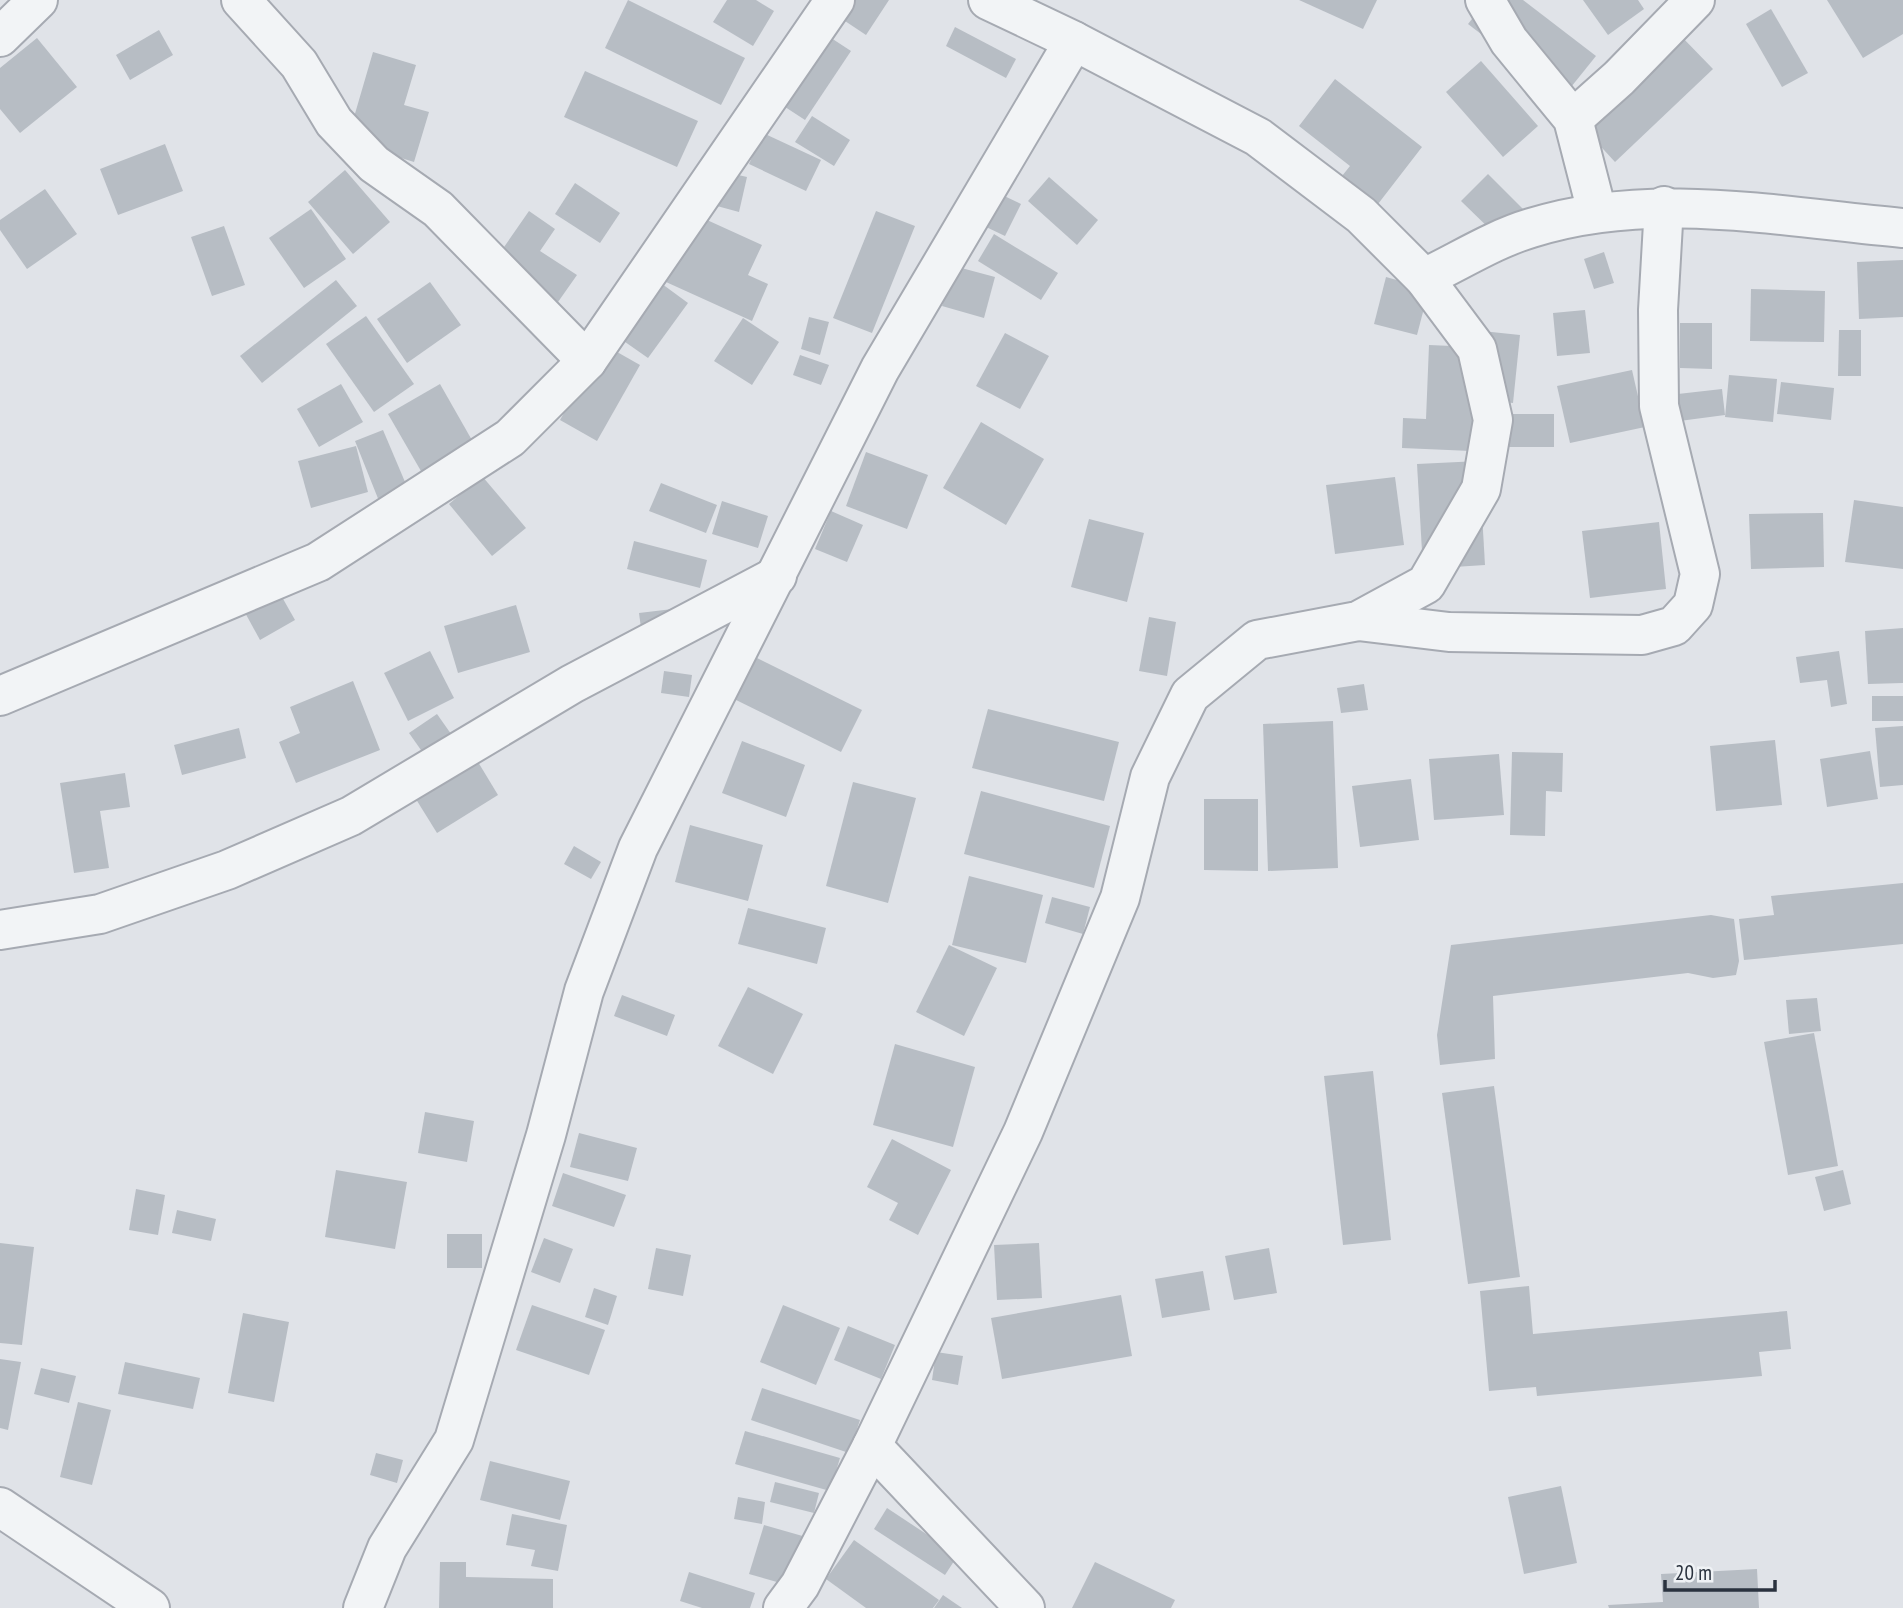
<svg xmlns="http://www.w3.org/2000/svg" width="1903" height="1608" font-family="'PT Sans Narrow',sans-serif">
  <rect width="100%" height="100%" fill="#e0e3e8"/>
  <g fill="#b7bdc4">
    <path d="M 628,0 L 745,58 L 721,105 L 605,48 Z"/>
    <path d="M 727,0 L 756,0 L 774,11 L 753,46 L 713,22 Z"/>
    <path d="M 854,0 L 889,0 L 866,35 L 842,19 Z"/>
    <path d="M 1299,0 L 1377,0 L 1363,29 Z"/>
    <path d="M 1487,0 L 1523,0 L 1596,56 L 1563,97 L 1468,24 Z"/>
    <path d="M 1583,0 L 1638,0 L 1644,9 L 1608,35 Z"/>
    <path d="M 1827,0 L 1903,0 L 1903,34 L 1863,58 Z"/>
    <path d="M 1771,9 L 1808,73 L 1782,87 L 1746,24 Z"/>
    <path d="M 955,27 L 1016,59 L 1006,78 L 946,46 Z"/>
    <path d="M 159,30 L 173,55 L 130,80 L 116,55 Z"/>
    <path d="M 825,34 L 851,51 L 805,120 L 779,103 Z"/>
    <path d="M 1679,34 L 1713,69 L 1615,162 L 1582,126 Z"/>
    <path d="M 37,38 L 77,87 L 20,133 L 0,109 L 0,68 Z"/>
    <path d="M 373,52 L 416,65 L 404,105 L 429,112 L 414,162 L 347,141 Z"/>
    <path d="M 1481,61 L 1538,126 L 1503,157 L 1446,92 Z"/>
    <path d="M 585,71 L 698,121 L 677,167 L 564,117 Z"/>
    <path d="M 1335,79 L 1422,147 L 1378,204 L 1342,176 L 1350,166 L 1299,126 Z"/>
    <path d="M 812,116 L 850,140 L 834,166 L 795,142 Z"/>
    <path d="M 763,133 L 821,160 L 806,191 L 749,164 Z"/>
    <path d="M 165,144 L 183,191 L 118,215 L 100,169 Z"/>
    <path d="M 345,170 L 390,222 L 353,254 L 308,202 Z"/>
    <path d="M 725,172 L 747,177 L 739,212 L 717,206 Z"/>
    <path d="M 1488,174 L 1524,210 L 1497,236 L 1461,201 Z"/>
    <path d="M 1049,177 L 1098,220 L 1077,245 L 1028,201 Z"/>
    <path d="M 575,183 L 620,213 L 600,243 L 555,214 Z"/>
    <path d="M 45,189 L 77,234 L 27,269 L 0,230 L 0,220 Z"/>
    <path d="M 998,193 L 1021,204 L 1005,236 L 982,225 Z"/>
    <path d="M 311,209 L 346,259 L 304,288 L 269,238 Z"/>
    <path d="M 529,211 L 555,229 L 540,251 L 577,275 L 558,302 L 495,260 Z"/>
    <path d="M 876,211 L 915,226 L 872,333 L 833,318 Z"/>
    <path d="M 696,215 L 762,245 L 748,275 L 768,284 L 752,321 L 666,282 Z"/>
    <path d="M 224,226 L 245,285 L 212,296 L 191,237 Z"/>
    <path d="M 994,234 L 1058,273 L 1041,300 L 978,261 Z"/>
    <path d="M 1604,252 L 1614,283 L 1594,289 L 1584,259 Z"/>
    <path d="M 1903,260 L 1903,317 L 1859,319 L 1857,262 Z"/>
    <path d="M 954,266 L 995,277 L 984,318 L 942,306 Z"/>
    <path d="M 1386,277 L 1429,289 L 1417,335 L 1374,324 Z"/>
    <path d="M 336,280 L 357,306 L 262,383 L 240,356 Z"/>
    <path d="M 658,281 L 688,303 L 648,358 L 618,337 Z"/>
    <path d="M 430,282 L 461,325 L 407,363 L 377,319 Z"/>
    <path d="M 1751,289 L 1825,291 L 1824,342 L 1750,341 Z"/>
    <path d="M 1585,310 L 1590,353 L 1557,356 L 1553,313 Z"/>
    <path d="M 366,316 L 414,384 L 374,412 L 326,344 Z"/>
    <path d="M 809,317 L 829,322 L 820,355 L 801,349 Z"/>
    <path d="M 743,318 L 779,342 L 752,385 L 714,361 Z"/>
    <path d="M 1680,323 L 1712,323 L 1712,369 L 1680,368 Z"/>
    <path d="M 1839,330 L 1861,330 L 1861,376 L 1838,376 Z"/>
    <path d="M 1482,331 L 1520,335 L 1513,403 L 1475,399 Z"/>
    <path d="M 1005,333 L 1049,356 L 1020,409 L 976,386 Z"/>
    <path d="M 603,344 L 640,365 L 597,441 L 560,420 Z"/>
    <path d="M 1429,345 L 1475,347 L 1471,451 L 1402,448 L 1403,418 L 1426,419 Z"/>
    <path d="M 800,355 L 829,365 L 821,385 L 793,375 Z"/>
    <path d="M 1632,370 L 1645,427 L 1570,443 L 1557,386 Z"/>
    <path d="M 1729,375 L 1777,379 L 1773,422 L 1725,417 Z"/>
    <path d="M 1781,382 L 1834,388 L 1831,420 L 1777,414 Z"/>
    <path d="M 341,384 L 363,422 L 319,447 L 297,409 Z"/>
    <path d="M 440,384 L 477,449 L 425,478 L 388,414 Z"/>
    <path d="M 1722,389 L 1725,415 L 1672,422 L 1669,395 Z"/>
    <rect x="1492" y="414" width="62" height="33"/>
    <path d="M 981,422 L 1044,459 L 1006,525 L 943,488 Z"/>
    <path d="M 383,430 L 408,489 L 379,501 L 355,441 Z"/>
    <path d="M 356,446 L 368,492 L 311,508 L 298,461 Z"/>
    <path d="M 866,452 L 928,475 L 907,529 L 846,506 Z"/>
    <path d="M 1479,461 L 1485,565 L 1423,569 L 1417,464 Z"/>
    <path d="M 482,476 L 526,528 L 492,556 L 449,504 Z"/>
    <path d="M 1395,477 L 1404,545 L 1335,554 L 1326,485 Z"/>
    <path d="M 661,483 L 717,505 L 706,533 L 649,511 Z"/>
    <path d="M 1854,500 L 1903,507 L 1903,569 L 1845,562 Z"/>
    <path d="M 722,501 L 768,516 L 758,548 L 712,534 Z"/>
    <path d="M 831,511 L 863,525 L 847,562 L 815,549 Z"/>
    <path d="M 1823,513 L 1824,567 L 1751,569 L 1749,514 Z"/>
    <path d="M 1089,519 L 1144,533 L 1127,602 L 1071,587 Z"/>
    <path d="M 1659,522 L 1666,589 L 1590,598 L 1582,531 Z"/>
    <path d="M 634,541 L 707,560 L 700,588 L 627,569 Z"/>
    <path d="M 278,590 L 295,620 L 260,640 L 243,609 Z"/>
    <path d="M 516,605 L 530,652 L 458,673 L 444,626 Z"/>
    <path d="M 681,608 L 642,636 L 639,613 Z"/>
    <path d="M 1149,617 L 1176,622 L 1167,676 L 1139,671 Z"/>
    <path d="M 1903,628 L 1903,683 L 1868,684 L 1865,631 Z"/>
    <path d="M 430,651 L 454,698 L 408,721 L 384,673 Z"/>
    <path d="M 1839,651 L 1847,704 L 1831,707 L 1827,680 L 1800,683 L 1796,657 Z"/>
    <path d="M 753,656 L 862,710 L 841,752 L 732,698 Z"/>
    <path d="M 664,671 L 692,675 L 689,697 L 661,693 Z"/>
    <path d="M 353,681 L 380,750 L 296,783 L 279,742 L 300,733 L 290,707 Z"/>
    <path d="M 1364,684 L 1368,710 L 1341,713 L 1337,688 Z"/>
    <rect x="1872" y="696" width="31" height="25"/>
    <path d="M 988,709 L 1119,742 L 1104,801 L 972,768 Z"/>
    <path d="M 437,714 L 456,741 L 428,760 L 409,733 Z"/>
    <path d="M 1333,721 L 1338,868 L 1268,871 L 1263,724 Z"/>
    <path d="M 1903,726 L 1903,785 L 1880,787 L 1875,728 Z"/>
    <path d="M 239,728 L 246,758 L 182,775 L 174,745 Z"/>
    <path d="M 1775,740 L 1782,805 L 1716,811 L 1710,746 Z"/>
    <path d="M 742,741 L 805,765 L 786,817 L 722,793 Z"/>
    <path d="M 1870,751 L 1878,799 L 1827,807 L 1820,759 Z"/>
    <path d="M 1512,752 L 1563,753 L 1562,792 L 1546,791 L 1545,836 L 1510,835 Z"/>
    <path d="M 1499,754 L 1504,815 L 1434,820 L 1429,759 Z"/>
    <path d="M 475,757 L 498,795 L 437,833 L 414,796 Z"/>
    <path d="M 125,773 L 130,807 L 100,811 L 109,868 L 74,873 L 60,783 Z"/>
    <path d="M 1411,779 L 1419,840 L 1360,847 L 1352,786 Z"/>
    <path d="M 853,782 L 916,798 L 888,903 L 826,886 Z"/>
    <path d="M 981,791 L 1110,826 L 1094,888 L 964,854 Z"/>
    <path d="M 1204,799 L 1258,799 L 1258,871 L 1204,870 Z"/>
    <path d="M 690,825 L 763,845 L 748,901 L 675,882 Z"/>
    <path d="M 574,846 L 601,862 L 591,879 L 564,864 Z"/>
    <path d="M 969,876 L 1043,895 L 1026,963 L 952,945 Z"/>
    <path d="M 1903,883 L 1903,944 L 1744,960 L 1739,919 L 1774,915 L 1771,896 Z"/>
    <path d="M 1052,897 L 1090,907 L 1083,934 L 1045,923 Z"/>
    <path d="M 748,908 L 826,928 L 817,964 L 738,944 Z"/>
    <path d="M 1711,915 L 1734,919 L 1739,961 L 1736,975 L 1713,978 L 1688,973 L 1493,996 L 1495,1059 L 1440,1065 L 1437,1035 L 1451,945 Z"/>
    <path d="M 949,945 L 997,968 L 964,1036 L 916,1012 Z"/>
    <path d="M 748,987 L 803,1014 L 773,1074 L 718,1046 Z"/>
    <path d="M 622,995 L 675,1015 L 667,1036 L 614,1016 Z"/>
    <path d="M 1817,998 L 1821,1031 L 1789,1034 L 1786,1000 Z"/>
    <path d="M 1814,1033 L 1838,1166 L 1788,1175 L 1764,1042 Z"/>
    <path d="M 895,1044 L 975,1067 L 953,1147 L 873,1125 Z"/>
    <path d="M 1373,1071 L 1391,1240 L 1343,1245 L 1324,1076 Z"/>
    <path d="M 1494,1086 L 1520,1277 L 1468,1284 L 1442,1093 Z"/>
    <path d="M 425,1112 L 474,1121 L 467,1162 L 418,1153 Z"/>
    <path d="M 579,1133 L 637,1148 L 628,1181 L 570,1167 Z"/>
    <path d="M 892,1139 L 951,1170 L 918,1235 L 889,1220 L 898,1203 L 867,1187 Z"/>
    <path d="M 336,1170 L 407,1182 L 395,1249 L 325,1237 Z"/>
    <path d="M 1843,1170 L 1851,1204 L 1824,1211 L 1815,1177 Z"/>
    <path d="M 563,1173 L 626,1195 L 614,1227 L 552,1206 Z"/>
    <path d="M 136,1189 L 165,1195 L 158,1235 L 129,1230 Z"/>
    <path d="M 177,1210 L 216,1219 L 211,1241 L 172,1233 Z"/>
    <rect x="447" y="1234" width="35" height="34"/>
    <path d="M 544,1238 L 573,1249 L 560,1283 L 531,1272 Z"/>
    <path d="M 0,1243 L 34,1247 L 22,1345 L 0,1343 Z"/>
    <path d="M 1039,1243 L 1042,1298 L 997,1300 L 994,1245 Z"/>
    <path d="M 656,1248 L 691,1255 L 683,1296 L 648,1289 Z"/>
    <path d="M 1269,1248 L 1277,1293 L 1234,1300 L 1225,1256 Z"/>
    <path d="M 1203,1271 L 1210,1310 L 1162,1318 L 1155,1279 Z"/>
    <path d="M 1529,1286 L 1533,1334 L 1787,1311 L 1791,1349 L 1759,1352 L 1762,1376 L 1537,1396 L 1536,1387 L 1489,1391 L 1480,1291 Z"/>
    <path d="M 594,1288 L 617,1296 L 608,1325 L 585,1317 Z"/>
    <path d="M 1121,1295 L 1132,1356 L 1002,1379 L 991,1318 Z"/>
    <path d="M 532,1305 L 605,1330 L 589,1375 L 516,1350 Z"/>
    <path d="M 783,1305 L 840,1328 L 816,1385 L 760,1362 Z"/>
    <path d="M 243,1313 L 289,1322 L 274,1402 L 228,1393 Z"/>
    <path d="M 848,1326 L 895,1345 L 881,1379 L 834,1360 Z"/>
    <path d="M 936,1352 L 963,1356 L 958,1385 L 932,1380 Z"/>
    <path d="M 0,1359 L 21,1362 L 8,1430 L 0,1428 Z"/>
    <path d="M 125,1362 L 200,1378 L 193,1409 L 118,1394 Z"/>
    <path d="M 41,1368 L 76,1376 L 69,1403 L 34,1394 Z"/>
    <path d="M 762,1388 L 860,1420 L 849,1453 L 751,1420 Z"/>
    <path d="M 78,1402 L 111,1410 L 92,1485 L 60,1477 Z"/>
    <path d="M 745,1431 L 840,1458 L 830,1491 L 735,1464 Z"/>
    <path d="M 376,1453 L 403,1460 L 397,1483 L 370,1475 Z"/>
    <path d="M 490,1461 L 570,1481 L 560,1520 L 480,1500 Z"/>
    <path d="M 775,1482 L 819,1493 L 814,1513 L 770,1502 Z"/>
    <path d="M 1561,1486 L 1577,1563 L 1524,1574 L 1508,1497 Z"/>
    <path d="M 738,1497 L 765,1502 L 762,1524 L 734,1519 Z"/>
    <path d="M 887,1508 L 958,1555 L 945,1575 L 874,1529 Z"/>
    <path d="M 512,1514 L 567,1525 L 558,1571 L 531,1566 L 535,1550 L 506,1545 Z"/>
    <path d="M 764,1525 L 806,1537 L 791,1586 L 749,1574 Z"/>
    <path d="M 854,1540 L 939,1600 L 933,1608 L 866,1608 L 826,1579 Z"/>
    <path d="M 440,1562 L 466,1562 L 466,1577 L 553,1579 L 553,1608 L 439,1608 Z"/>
    <path d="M 1095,1562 L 1175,1600 L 1171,1608 L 1072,1608 Z"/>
    <path d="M 1757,1569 L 1759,1608 L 1609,1608 L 1608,1605 L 1663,1602 L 1661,1574 Z"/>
    <path d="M 689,1572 L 755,1593 L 750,1608 L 702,1608 L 680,1601 Z"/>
    <path d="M 943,1595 L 962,1608 L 934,1608 Z"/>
  </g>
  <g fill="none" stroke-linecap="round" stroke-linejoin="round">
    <defs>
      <g id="minor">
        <path d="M 241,0 L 299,64 L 334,122 L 374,164 L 438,209 L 587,361"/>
        <path d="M 1485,0 L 1509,41 L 1573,119 L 1597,212"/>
        <path d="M 0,37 L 38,0"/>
        <path d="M 1573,119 L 1619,78 L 1695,0"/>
        <path d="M 1424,278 C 1458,262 1494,239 1531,228 C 1651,190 1780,217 1903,228"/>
        <path d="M 1358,621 L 1449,632 L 1642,635 L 1674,626 L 1693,605 L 1700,574 L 1659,406 L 1658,310 L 1664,206"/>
        <path d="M 0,696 L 318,562 L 510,438 L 587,361 L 835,0"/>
        <path d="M 0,930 L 100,914 L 227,870 L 351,816 L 572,684 L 777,576"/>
        <path d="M 872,1446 L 1025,1608"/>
        <path d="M 0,1507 L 150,1608"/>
        <path d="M 363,1608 L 387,1548 L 454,1440 L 546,1135 L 584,991 L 638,848 L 880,369 L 1074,41"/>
        <path d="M 783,1608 L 800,1585 L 872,1446 L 1023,1132 L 1120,898 L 1150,777 L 1190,695 L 1257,640 L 1358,621 L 1426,584 L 1481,489 L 1493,420 L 1477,349 L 1424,278 L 1361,215 L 1258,137 L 1074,41 L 988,0"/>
      </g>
    </defs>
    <use href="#minor" stroke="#a6aab2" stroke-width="42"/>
    <use href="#minor" stroke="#f2f4f6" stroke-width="38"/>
  </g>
  <path d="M1665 1580v10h110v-10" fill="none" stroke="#2a323e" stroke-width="3.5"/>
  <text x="1675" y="1580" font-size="21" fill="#2a323e" stroke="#eff2f5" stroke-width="5" paint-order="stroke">20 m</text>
</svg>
